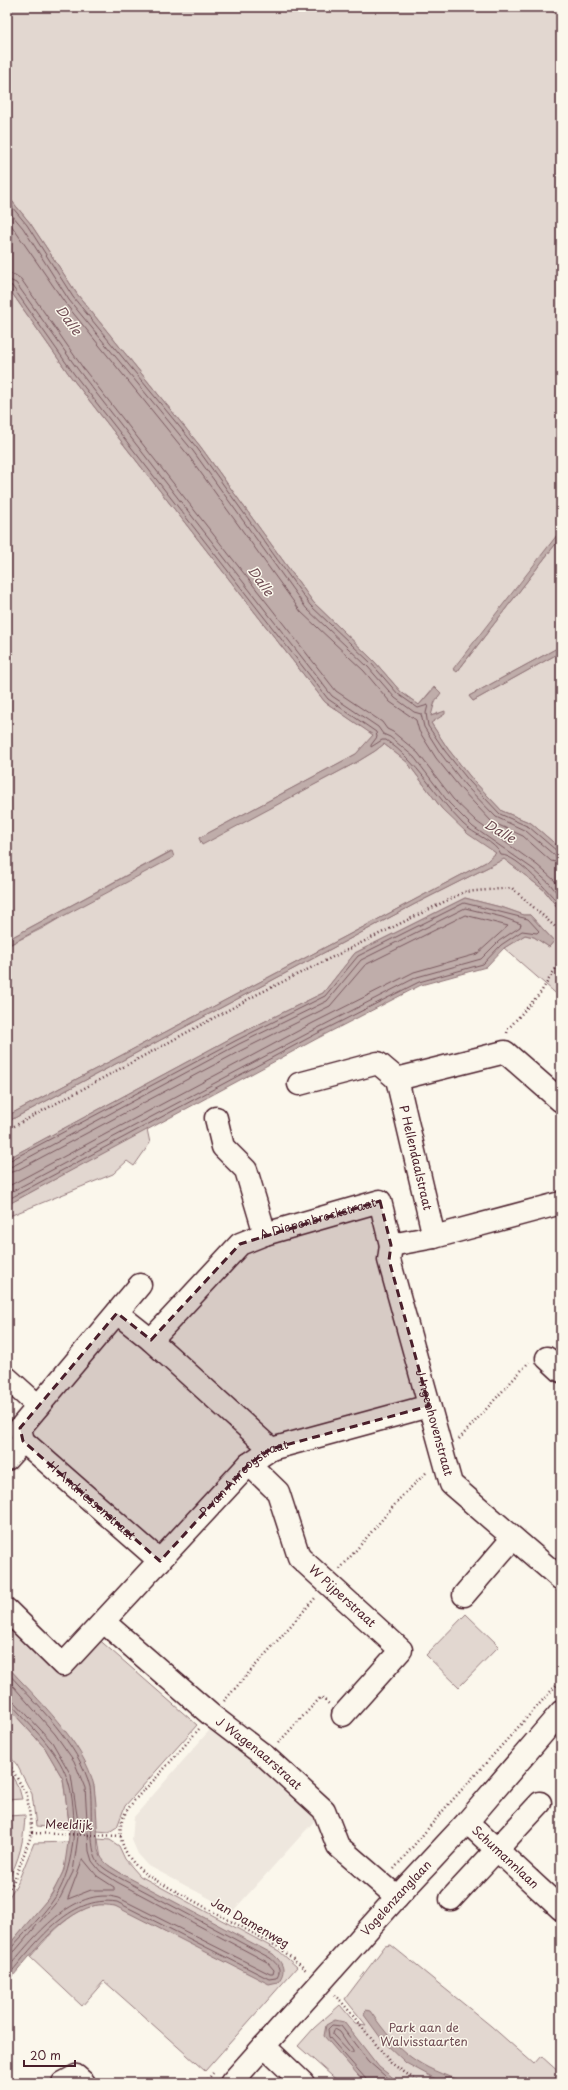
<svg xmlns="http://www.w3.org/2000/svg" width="568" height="2090" font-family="'Playpen Sans',sans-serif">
  <rect width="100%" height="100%" fill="#fbf7ec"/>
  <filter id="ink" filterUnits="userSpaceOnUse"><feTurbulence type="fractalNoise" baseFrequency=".025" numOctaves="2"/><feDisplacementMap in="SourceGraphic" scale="8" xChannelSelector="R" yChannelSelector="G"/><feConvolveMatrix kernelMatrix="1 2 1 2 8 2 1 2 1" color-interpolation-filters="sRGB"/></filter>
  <g filter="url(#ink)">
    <path fill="#eee7de" d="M 214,1725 L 317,1818 L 233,1911 L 149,1866 L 138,1854 L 132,1840 L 134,1817 Z"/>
    <g fill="#e2d7d0" stroke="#967b7e">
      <path d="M 7,7 L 545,7 L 561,17 L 561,530 L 457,672 L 561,537 L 561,646 L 469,696 L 473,701 L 561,652 L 561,849 L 531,823 L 502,811 L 472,779 L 448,749 L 431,723 L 438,713 L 431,716 L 430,713 L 440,693 L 434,687 L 419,705 L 401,692 L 374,661 L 313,602 L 200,446 L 77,294 L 30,223 L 7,195 Z"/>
      <path d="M 7,286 L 71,377 L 325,702 L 374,735 L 356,754 L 199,838 L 202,844 L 357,762 L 375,751 L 384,744 L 407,762 L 442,809 L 496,853 L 486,862 L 7,1116 L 7,946 L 43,928 L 171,851 L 7,940 Z"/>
      <path d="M 504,859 L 544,890 L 561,912 L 561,998 L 504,948 L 525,935 L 534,937 L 549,947 L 554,941 L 530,915 L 524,915 L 504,908 L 465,898 L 355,953 L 323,993 L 235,1036 L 7,1159 L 7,1122 L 415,904 Z"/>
      <path d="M 147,1129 L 150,1143 L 134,1166 L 127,1161 L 113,1174 L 7,1217 L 7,1205 Z"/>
      <path d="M 466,1614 L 499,1646 L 459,1687 L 426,1655 Z"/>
      <path d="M 7,1617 L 58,1662 L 96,1637 L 197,1725 L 125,1806 L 117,1827 L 109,1832 L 97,1831 L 94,1786 L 62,1728 L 7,1666 Z"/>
      <path d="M 7,1706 L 45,1748 L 63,1779 L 70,1829 L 36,1826 L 32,1794 L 17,1765 L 7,1753 Z"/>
      <path d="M 7,1768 L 19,1788 L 22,1799 L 7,1800 Z"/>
      <path d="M 25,1815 C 24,1839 20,1860 7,1881 L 7,1816 Z"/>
      <path d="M 98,1839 L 110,1840 L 119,1846 L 125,1859 L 140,1876 L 279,1951 L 297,1967 L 205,2071 L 104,1981 L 82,2006 L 30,1957 C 50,1935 82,1895 116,1906 C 132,1911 149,1923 165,1931 L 122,1874 L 106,1864 L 101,1859 Z"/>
      <path d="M 68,1842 C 69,1886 33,1916 7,1947 L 7,1900 L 17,1884 L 34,1843 Z"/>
      <path d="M 391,1945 L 491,2026 L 534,2064 L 541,2056 L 561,2074 L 561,2083 L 340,2083 L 298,2046 L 314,2028 L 340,2005 L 355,2023 L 366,2025 L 345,1999 L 385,1946 Z"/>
    </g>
    <g fill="#bfadaa" stroke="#907477">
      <path d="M 7,195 L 30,223 L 77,294 L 200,446 L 313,602 L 374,661 L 401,692 L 419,705 L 435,687 L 441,693 L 435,701 L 431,716 L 445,711 L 445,714 L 431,723 L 448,749 L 472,779 L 502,811 L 531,823 L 561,849 L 561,912 L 544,890 L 504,859 L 415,904 L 7,1122 L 7,1116 L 486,862 L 496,853 L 468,834 L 442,809 L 407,762 L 384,744 L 375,751 L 357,762 L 202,845 L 199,838 L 356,754 L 373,735 L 325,702 L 71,377 L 7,286 Z"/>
      <path d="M 561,530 L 561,537 L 457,672 L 453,669 Z"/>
      <path d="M 561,646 L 561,652 L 473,701 L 469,696 Z"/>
      <path d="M 172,851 L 174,857 L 7,946 L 7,940 Z"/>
      <path d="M 465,898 L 504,908 L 524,915 L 530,915 L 554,941 L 549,947 L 534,937 L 525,935 L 504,948 L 486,967 L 421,985 L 320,1037 L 7,1205 L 7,1159 L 235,1036 L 323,993 L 355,953 Z"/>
      <path d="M 7,1666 C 36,1698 85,1743 94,1786 C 97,1807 97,1830 98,1850 C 102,1863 111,1867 122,1874 L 273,1954 C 283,1963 287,1971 278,1982 L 269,1984 L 115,1906 C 108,1905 100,1904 93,1906 C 57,1917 31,1956 7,1983 L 7,1947 L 52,1894 L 64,1870 L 70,1829 L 63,1779 L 45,1748 L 7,1706 Z"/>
      <path d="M 366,2010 L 370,2011 C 401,2055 416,2066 467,2083 L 443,2083 L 406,2063 L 383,2041 L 364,2015 Z"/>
      <path d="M 335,2020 L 344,2022 L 379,2067 L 400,2083 L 365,2083 L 324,2036 L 326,2025 Z"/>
    </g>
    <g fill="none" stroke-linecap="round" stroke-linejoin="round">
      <g stroke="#79585e" stroke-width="1">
        <path d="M 7,201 L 27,225 L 73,297 L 197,448 L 310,605 L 371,663 L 398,694 L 418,708 L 428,705 L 426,713 L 428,726 L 445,751 L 469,781 L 500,814 L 529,827 L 557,851 L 561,852"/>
        <path d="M 7,209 L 23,228 L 69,300 L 193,451 L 306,608 L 368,667 L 395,698 L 414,712 L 421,714 L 424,727 L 441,754 L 465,785 L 496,817 L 526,831 L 554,855 L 561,857"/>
        <path d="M 7,219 L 65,303 L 188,455 L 301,612 L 364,671 L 390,702 L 416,720 L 419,731 L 436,758 L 461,789 L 492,822 L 523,836 L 551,861 L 561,863"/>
        <path d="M 7,273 L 15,275 L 21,279 L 83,368 L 336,691 L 382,722 L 387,729 L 393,732 L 418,753 L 453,799 L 477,822 L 537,865 L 554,880 L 561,889"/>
        <path d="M 7,279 L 16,283 L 79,371 L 332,696 L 378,727 L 383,734 L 390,737 L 414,757 L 449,803 L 473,827 L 533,869 L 550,884 L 561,898"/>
        <path d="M 7,284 L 12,286 L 74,374 L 328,699 L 376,732 L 377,737 L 371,745 L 371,747 L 382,740 L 386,740 C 417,761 436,797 463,824 C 473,834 496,842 501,855 C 518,855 549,893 561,906"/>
        <path d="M 7,1162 L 237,1040 L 325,996 L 358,956 L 464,903 L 528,919 L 539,931 L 537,933 L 522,931 L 501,945 L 483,964 L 419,982 L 318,1033 L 7,1200"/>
        <path d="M 7,1167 L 13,1166 L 239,1044 L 327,1001 L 361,960 L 465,908 L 502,917 L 521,924 L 520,927 L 499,941 L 481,959 L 417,977 L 316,1029 L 7,1194"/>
        <path d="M 7,1173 L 16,1171 L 242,1050 L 330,1006 L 365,965 L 465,915 L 508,926 L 477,954 L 414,972 L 313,1023 L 7,1187"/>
        <path d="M 7,1672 C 35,1703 80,1745 90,1787 C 93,1805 88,1849 98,1862 C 103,1869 112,1873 120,1878 L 270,1958 C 277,1964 283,1969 276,1978 L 269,1979 L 117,1902 C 69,1894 35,1945 7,1977"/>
        <path d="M 7,1679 L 55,1734 L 74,1761 L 85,1788 L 89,1851 L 92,1861 L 100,1871 L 117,1882 L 267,1962 L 274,1970 L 273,1974 L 270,1974 L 119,1898 C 73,1885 33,1939 7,1969"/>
        <path d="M 7,1699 L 15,1702 L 52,1742 L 71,1775 L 79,1829 L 73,1872 L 60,1898 L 15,1951 L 7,1954"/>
        <path d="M 7,1704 L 12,1705 C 31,1727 57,1749 67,1778 C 79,1812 75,1866 56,1896 C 44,1915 26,1931 12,1947 L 7,1949"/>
        <path d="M 83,1859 L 97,1876 L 114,1887 L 114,1890 L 91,1890 L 68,1899 Z"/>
        <path d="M 335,2029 L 340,2032 L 353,2051 L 353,2053 L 350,2053 L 333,2035 Z"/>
        <path d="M 368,2083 L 366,2079 L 329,2037 L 328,2029 L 332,2025 L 341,2026 L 368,2061 L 393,2083"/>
      </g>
      <defs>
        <g id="minor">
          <path id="s1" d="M 397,1079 L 434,1237"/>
          <path d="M 299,1084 L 378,1063 L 397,1079 L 505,1052 L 561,1101"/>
          <path d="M 216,1118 L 223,1147 L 246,1170 L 265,1234"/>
          <path id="s2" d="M 391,1245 L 389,1260 L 451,1484 L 561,1579"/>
          <path d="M 117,1313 L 151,1340 L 271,1449"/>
          <path id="s3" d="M 151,1340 L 240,1244 L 265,1234 L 380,1201 L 391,1245 L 434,1237 L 561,1203"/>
          <path d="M 547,1358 L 561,1371"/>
          <path d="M 7,1378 L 38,1406"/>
          <path id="s4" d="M 23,1441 L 160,1561"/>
          <path d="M 7,1459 L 23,1441 L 20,1428 L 140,1285"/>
          <path id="s5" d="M 249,1464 L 278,1492 L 299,1557 L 401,1650 L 343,1715"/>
          <path d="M 464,1595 L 513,1538"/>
          <path id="s6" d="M 7,1610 L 63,1665 L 249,1464 L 271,1449 L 429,1406"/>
          <path id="s7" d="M 104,1622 L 211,1715 L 266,1757 L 324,1810 L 338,1846 L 397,1897"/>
          <path id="s8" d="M 467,1822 L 561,1909"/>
          <path d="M 451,1899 L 540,1803"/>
          <path d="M 264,2046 L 303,2083"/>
          <path d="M 63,2083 L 76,2076 L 84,2083"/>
          <path id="s9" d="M 231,2083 L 397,1897 L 467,1822 L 561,1712"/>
        </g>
      </defs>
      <use href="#minor" stroke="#4a1f2b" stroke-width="25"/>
      <g stroke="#4a1f2b" stroke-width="2.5" stroke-dasharray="1 3" stroke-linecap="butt">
        <path d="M 551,7 L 561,13"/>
        <path d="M 507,1033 L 508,1029 L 541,992 L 561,960"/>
        <path d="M 7,1130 L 256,995 L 464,892 L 512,888 L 561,932"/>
        <path d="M 459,1439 L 529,1362"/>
        <path d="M 340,1569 L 402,1496 L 428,1471"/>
        <path d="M 224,1701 L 316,1597"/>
        <path d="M 199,1729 C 185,1745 171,1761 157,1777 C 147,1787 136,1797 128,1809 C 110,1834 127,1861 148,1876 L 280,1948 L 306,1970"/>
        <path d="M 278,1743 L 321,1697 L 329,1704"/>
        <path d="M 7,1761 L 27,1795 L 32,1833 L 13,1883 L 7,1891"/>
        <path d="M 32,1833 L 121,1836"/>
        <path d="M 394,1869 L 447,1806 L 561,1680"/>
        <path d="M 334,1995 L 341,2001 L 391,2063 L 420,2083"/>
        <path d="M 205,2083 L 213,2073"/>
      </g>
      <use href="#minor" stroke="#fbf7ec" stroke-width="22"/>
    </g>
  </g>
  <path fill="#4a1f2b" fill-opacity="0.2" stroke="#4a1f2b" stroke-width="3" stroke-dasharray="8 5" stroke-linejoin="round" d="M 380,1201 L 391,1245 L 389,1260 L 429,1406 L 271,1449 L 249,1464 L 160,1561 L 23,1441 L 20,1428 L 117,1313 L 151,1340 L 240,1244 Z"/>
  <g text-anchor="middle" stroke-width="3" stroke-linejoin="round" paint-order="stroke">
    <g font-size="12" fill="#4a1f2b" stroke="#fbf7ec">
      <text dy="4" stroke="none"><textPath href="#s1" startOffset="81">P Hellendaalstraat</textPath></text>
      <text dy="4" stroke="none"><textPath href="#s3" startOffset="213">A Diepenbrockstraat</textPath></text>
      <text dy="4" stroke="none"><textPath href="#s2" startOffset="184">J Ingenhovenstraat</textPath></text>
      <text dy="4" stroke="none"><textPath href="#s6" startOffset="340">P van Anrooystraat</textPath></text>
      <text dy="4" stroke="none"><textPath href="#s4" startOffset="91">H Andriessenstraat</textPath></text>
      <text dy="4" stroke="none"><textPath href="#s5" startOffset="167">W Pijperstraat</textPath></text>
      <text dy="4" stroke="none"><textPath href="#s7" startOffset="203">J Wagenaarstraat</textPath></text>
      <text transform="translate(69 1825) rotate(2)" y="4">Meeldijk</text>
      <text dy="4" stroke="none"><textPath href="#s8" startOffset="52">Schumannlaan</textPath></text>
      <text dy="4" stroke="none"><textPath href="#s9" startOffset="248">Vogelenzanglaan</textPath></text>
      <text transform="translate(250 1923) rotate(30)" y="4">Jan Damenweg</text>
    </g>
    <g font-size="12" fill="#704d54" stroke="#fbf7ec">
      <text x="424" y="2032">Park aan de<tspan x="424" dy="14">Walvisstaarten</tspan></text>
    </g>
    <g font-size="13" font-style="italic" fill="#6d4a51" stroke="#fbf7ec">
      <text transform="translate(69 320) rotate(54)" y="5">Dalle</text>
      <text transform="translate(261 581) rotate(54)" y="5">Dalle</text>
      <text transform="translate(500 831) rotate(30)" y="5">Dalle</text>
    </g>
  </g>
  <rect width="568" height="2090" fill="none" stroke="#fbf7ec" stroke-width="24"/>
  <rect x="12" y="12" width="544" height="2066" fill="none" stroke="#4a1f2b" stroke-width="1.5" filter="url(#ink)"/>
  <path d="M24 2060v6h51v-6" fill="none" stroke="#4a1f2b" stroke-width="2"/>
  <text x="30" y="2060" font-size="12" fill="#4a1f2b" stroke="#fbf7ec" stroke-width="3" paint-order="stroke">20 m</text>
</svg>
